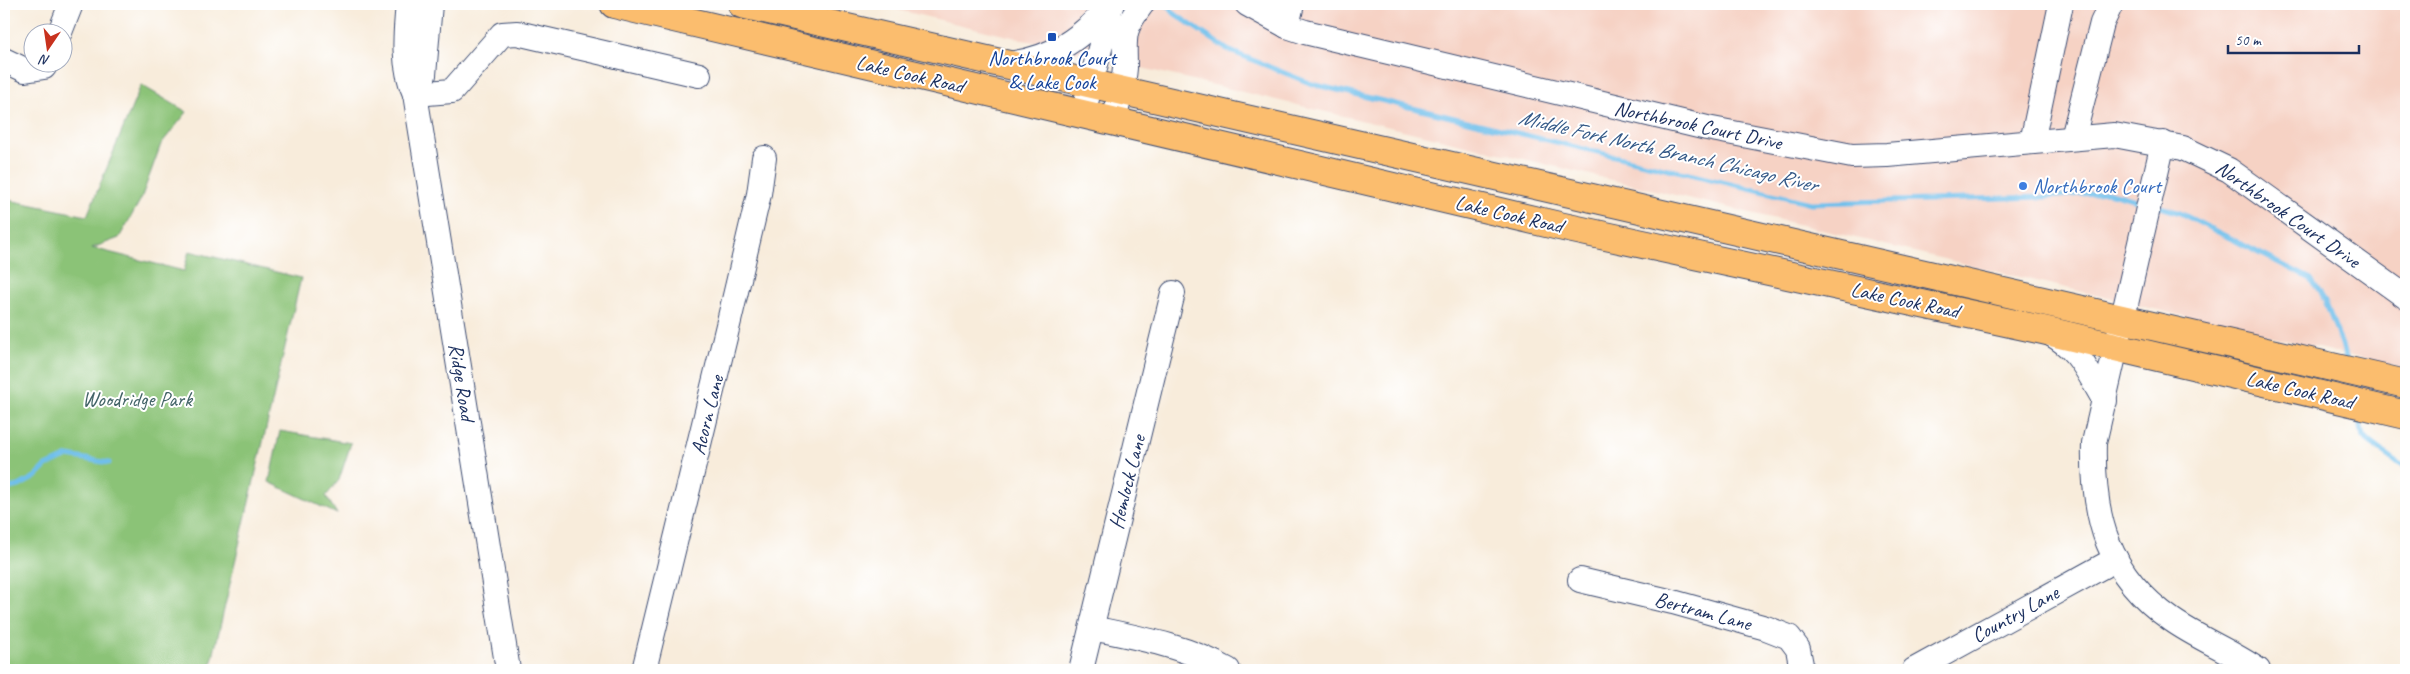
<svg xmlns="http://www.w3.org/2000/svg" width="2410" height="674" font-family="Caveat,sans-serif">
  <rect width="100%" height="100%" fill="#fff"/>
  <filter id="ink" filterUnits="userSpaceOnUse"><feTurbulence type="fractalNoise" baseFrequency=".02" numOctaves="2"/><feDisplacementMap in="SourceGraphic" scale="10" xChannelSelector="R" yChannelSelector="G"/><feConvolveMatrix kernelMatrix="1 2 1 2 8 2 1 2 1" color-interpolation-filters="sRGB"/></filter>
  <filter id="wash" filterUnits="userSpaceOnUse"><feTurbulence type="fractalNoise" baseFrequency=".0096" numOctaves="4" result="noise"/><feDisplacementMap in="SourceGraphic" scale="20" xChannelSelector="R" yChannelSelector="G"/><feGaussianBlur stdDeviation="1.12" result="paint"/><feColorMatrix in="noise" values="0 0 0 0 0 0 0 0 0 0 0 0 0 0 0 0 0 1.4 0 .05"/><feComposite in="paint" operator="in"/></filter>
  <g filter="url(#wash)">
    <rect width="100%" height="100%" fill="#f8ecdb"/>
    <path fill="#f6d2c4" d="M 873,4 L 2406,4 L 2406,369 Z"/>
    <g fill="#8bc377" stroke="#53796a">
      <path d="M 141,85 L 187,112 L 161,144 L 141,199 L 119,238 L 92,248 L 184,271 L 189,251 L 301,278 L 210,670 L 4,670 L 4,199 L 87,216 Z"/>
      <path d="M 280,431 L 351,443 L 339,480 L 326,496 L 337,514 L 269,482 Z"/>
    </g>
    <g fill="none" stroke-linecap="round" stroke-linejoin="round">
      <g stroke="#70bfeb" stroke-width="5">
        <path d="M 1166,4 L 1175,14 L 1228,50 L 1312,84 L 1811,203 L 2045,197 L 2108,192 L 2143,202"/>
        <path d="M 2154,205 L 2180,213 L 2311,279 L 2325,301 L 2342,345 L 2346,361"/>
        <path d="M 2358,413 L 2363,437 L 2396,462 L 2406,467"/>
        <path d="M 4,489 L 19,486 L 35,477 L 46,466 L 68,456 L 109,463"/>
      </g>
    </g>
  </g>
  <g filter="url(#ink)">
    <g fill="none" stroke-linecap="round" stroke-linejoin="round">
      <defs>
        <g id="minor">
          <path d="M 408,4 C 405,34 402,66 415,94 L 508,670"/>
          <path d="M 1247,4 L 1287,26 L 1305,32 L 1707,128 L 1852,156 L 1887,155 L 2114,135 L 2183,148 L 2229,170 L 2406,297"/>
          <path d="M 1287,26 L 1292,4"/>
          <path d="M 60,32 L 71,4"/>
          <path d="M 4,60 L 25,70 L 44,67 L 47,62"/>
          <path d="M 1009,64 C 1055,58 1082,37 1112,4"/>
          <path d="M 415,94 L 452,91 L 502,34 L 517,33 L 699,75"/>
          <path d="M 415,94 L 424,75 L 430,4"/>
          <path d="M 1083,114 L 1111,6"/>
          <path d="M 1114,122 C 1117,105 1124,85 1125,68 C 1125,36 1121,32 1142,4"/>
          <path d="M 2073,138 L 2102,23 L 2111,4"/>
          <path d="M 2032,142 L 2061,4"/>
          <path d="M 2163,143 L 2094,443 C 2092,517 2107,575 2172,620 C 2199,639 2231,651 2258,670"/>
          <path d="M 2049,333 C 2081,350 2087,372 2105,401"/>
          <path d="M 1580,580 L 1673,602 L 1766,628 L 1789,637 L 1798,649 L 1802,670"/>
          <path d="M 1092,628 C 1139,638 1186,646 1228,670"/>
          <path d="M 644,670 L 730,317 L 759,194 L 764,158"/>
          <path d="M 1081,670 L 1173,293"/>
          <path d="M 1914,670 L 2116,559"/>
        </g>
        <g id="major">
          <path d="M 614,4 L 1559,226 L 2043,330 L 2406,415"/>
          <path d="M 742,4 L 2406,384"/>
        </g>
      </defs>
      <use href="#minor" stroke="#3c4b71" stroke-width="26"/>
      <use href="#major" stroke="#3c4b71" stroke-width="30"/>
      <use href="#minor" stroke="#fff" stroke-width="24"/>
      <use href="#major" stroke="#fbbd6e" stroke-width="28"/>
    </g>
  </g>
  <rect fill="#1a4fb4" stroke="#fff" stroke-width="2" x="1047" y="32" width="10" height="10" rx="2.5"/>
  <circle fill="#3f7fe0" stroke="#fff" stroke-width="2" cx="2023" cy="186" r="5"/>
  <g text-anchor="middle" stroke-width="4" stroke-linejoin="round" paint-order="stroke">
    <g font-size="21" fill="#164399" stroke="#fff">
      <text x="1052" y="65">Northbrook Court<tspan x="1052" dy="24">&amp; Lake Cook</tspan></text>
    </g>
    <g font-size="21" fill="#1b2f5e" stroke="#fff">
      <text transform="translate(910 74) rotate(13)" y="7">Lake Cook Road</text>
      <text transform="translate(1698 125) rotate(12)" y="7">Northbrook Court Drive</text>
      <text transform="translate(1509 214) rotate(13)" y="7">Lake Cook Road</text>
      <text transform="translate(2288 214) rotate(35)" y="7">Northbrook Court Drive</text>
      <text transform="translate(1905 300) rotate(12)" y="7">Lake Cook Road</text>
      <text transform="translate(462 382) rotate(81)" y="7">Ridge Road</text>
      <text transform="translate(2300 390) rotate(13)" y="7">Lake Cook Road</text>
      <text transform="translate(707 415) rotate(-76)" y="7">Acorn Lane</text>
      <text transform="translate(1127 482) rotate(-76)" y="7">Hemlock Lane</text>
      <text transform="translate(1703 611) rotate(15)" y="7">Bertram Lane</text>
      <text transform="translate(2015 614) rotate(-29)" y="7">Country Lane</text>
    </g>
    <g font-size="21" fill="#366cbe" stroke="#fff" text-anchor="start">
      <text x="2033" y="193">Northbrook Court</text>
    </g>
    <g font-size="21" fill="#426367" stroke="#fff">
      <text x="137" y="406">Woodridge Park</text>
    </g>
    <g font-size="22" font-style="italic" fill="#355a88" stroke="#fff">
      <text transform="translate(1668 150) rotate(13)" y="8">Middle Fork North Branch Chicago River</text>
    </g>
  </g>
  <rect width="2410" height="674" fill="none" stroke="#fff" stroke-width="20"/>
  <g transform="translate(48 48) rotate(193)"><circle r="24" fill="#ffffff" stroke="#a4acbf"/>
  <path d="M0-4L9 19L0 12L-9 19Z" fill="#c8321e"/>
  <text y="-8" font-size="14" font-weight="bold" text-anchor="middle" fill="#1b2f5e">N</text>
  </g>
  <path d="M2228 45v8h131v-8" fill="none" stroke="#1b2f5e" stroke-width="2.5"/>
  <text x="2235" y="45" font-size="15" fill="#1b2f5e" stroke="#ffffff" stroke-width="4" paint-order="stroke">50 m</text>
</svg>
